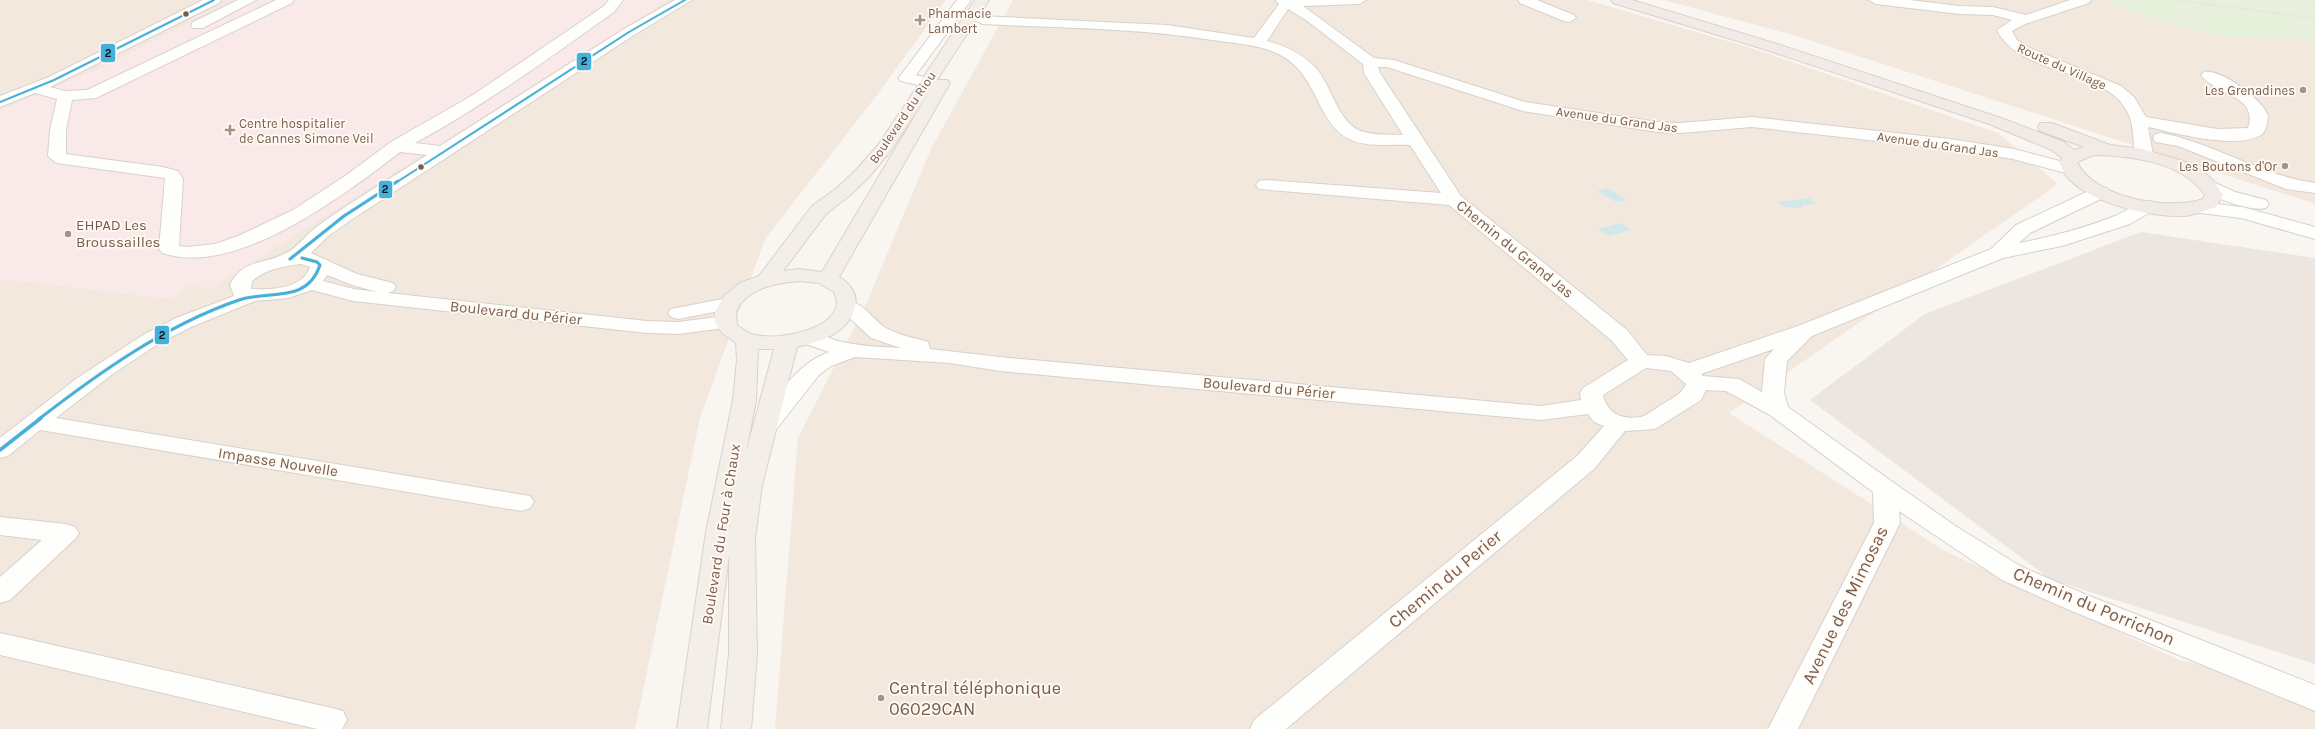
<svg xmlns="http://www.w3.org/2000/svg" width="2315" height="729" font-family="Karla,sans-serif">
  <rect width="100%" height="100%" fill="#f9f5f0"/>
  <g fill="#f2e8de">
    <path d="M 0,0 L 946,0 L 877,95 L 765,239 L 700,418 L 635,729 L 0,729 Z"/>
    <path d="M 1013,0 L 1587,0 L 1751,48 L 1998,133 L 2058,184 L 1729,413 L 1943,550 L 2179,660 L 2315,691 L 2315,729 L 775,729 L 798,438 L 867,302 L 931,149 Z"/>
    <path d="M 1664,0 L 2106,0 L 2108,4 L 2315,41 L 2315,204 L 1800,37 Z"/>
  </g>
  <path fill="#ede5e0" d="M 2141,232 L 2315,258 L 2315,664 L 2050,579 L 1810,400 L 1925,314 Z"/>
  <path fill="#fae9e9" d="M 234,0 L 668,0 L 211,288 L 189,286 L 170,299 L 0,279 L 0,110 L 103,67 Z"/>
  <path fill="#e7f0db" d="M 2106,0 L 2315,0 L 2315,41 L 2213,36 L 2108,4 Z"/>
  <g fill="#d0e8ea">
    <path d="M 1608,188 L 1626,200 L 1616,202 L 1597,191 Z"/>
    <path d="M 1809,198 L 1816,204 L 1803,205 L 1801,208 L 1784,207 L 1778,202 Z"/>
    <path d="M 1621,223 L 1631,230 L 1608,236 L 1598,229 Z"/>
  </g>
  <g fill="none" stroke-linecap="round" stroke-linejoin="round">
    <defs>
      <g id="minor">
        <path d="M 203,0 L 221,0 L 219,3 L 50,87 L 65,91 L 87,90 L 276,0 L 294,0 L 292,3 L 96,98 L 72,100 L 66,130 L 66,154 L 163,167 L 178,171 L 183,179 L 179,246 L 187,247 L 215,244 L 238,236 L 293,210 L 345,176 L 391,142 L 473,95 L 604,6 L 609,0 L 623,0 L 614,12 C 549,58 485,105 415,143 L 440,146 L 624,29 L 675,0 L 692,0 L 634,35 L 351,220 L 327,237 L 311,253 L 357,274 L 393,283 L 396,287 L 393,291 L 388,293 L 647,321 L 678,322 L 725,316 L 732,318 L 736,322 L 732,326 L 725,328 L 678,334 L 647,333 L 353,301 L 312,290 L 288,298 L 255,301 L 191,327 L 158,344 L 114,373 L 56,418 L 530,496 L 534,502 L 530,508 L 521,511 L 40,430 L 8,456 L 0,458 L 0,438 L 76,379 L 143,335 L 176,318 L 234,296 L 230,285 C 243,259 262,265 284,254 C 298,248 306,234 319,225 C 354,200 391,178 427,155 L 400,152 C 344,195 236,278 162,253 L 159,249 L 165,178 L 56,163 L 48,156 L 50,130 L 57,99 L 35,93 L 0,107 L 0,96 L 49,77 ZM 301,264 L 310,267 C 303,289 270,290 251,289 L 252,281 C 266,269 284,266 301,264 ZM 327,275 L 352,285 L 378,292 L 354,289 L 323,281 Z"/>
        <path d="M 238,0 L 256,0 L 203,28 L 193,28 L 191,25 L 193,22 Z"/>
        <path d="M 957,0 L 971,0 L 916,75 L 931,79 L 934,82 L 931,85 L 926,87 L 901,81 L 898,78 L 901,75 Z"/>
        <path d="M 1275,0 L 1366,0 L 1359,4 L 1303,6 L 1374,58 L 1394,60 L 1525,102 L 1658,122 L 1680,123 L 1752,117 L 1950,139 L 2014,149 L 2075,165 L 2078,169 L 2075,173 L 2069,174 L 2013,159 L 1950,149 L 1752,127 L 1680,133 L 1658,132 L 1523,111 L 1387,67 L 1378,67 L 1380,73 L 1461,196 L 1627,330 L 1647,355 L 1666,356 L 1689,363 L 1798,326 L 1991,249 L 2016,225 L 2095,188 L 2107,188 L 2110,192 L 2107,196 L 2030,233 L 2019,243 C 2052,237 2084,228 2115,216 C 2128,211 2139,198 2154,202 L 2157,206 L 2154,210 L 2130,224 L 2062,246 L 2003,258 L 1812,336 L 1787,361 L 1784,393 L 1788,407 L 1894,483 L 1957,527 L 2020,566 L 2087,595 L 2315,685 L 2315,711 L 2067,609 L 2002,580 L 1899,511 L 1900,523 L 1798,729 L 1768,729 L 1874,523 L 1873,492 L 1770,415 L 1726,391 L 1706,390 L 1701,400 L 1655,429 L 1625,431 L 1595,468 L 1286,729 L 1250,729 L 1254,720 L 1577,456 L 1604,426 L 1594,422 L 1588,414 L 1541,420 L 1000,371 L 950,363 L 855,357 L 831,366 L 819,375 L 774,432 L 766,435 L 758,432 L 754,427 L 758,422 C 778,396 797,363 829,352 L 800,342 L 797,337 L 800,332 C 815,329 828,339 842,342 C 861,346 881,347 901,348 L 871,338 L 841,310 L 838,306 L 841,302 C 861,297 871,319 886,328 C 898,335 915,338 928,342 L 930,349 L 1000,357 L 1541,406 L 1581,400 L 1580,393 L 1583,388 L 1628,360 L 1611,340 L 1449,205 L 1259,189 L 1256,185 L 1259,181 L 1265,180 L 1441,193 L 1410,145 C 1391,144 1364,148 1347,138 C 1314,118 1318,70 1274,52 C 1255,44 1232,43 1212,40 C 1136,28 1059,28 982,24 L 975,20 L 982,16 L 1167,25 L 1254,38 L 1279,4 ZM 1288,9 L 1306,20 L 1363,64 L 1364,73 L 1403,135 C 1390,134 1374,136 1361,131 C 1338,123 1331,84 1315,67 C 1301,53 1286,46 1267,41 ZM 1774,349 L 1765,359 L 1762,392 L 1739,379 L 1703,376 L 1701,374 ZM 1646,368 L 1671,371 L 1686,384 C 1682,394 1672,398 1663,404 C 1657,407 1648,415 1641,417 C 1623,420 1607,414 1603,395 Z"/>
        <path d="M 1518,0 L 1537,0 L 1574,15 L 1576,18 L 1569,22 L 1564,21 L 1520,3 Z"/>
        <path d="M 1869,0 L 1910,0 L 1959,6 L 1993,7 L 2026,15 L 2070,0 L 2091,0 L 2089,3 L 2025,24 L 2012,31 L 2017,40 L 2030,48 L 2121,86 L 2134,97 L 2146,117 L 2217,129 L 2248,128 C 2259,95 2215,95 2201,75 L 2204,72 C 2220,68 2262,99 2268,115 C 2268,121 2266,132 2261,135 C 2235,150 2176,133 2148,127 L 2153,155 L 2150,159 L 2138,159 L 2135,155 C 2133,140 2134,123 2127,111 C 2104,67 2020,77 1997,30 L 2012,20 L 1993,15 L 1959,14 L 1876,4 Z"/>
        <path d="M 2161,133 C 2214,143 2262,176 2315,183 L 2315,193 L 2286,189 L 2178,146 L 2155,142 L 2153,138 L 2155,134 Z"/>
        <path d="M 2209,180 L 2235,192 L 2266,200 L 2269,204 L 2266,208 C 2252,212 2209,198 2200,185 L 2203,181 Z"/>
        <path d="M 2199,202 L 2242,207 L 2315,227 L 2315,239 L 2241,218 L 2192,212 L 2190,208 L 2192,204 Z"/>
        <path d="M 728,298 L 735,300 L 738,304 L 735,308 L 678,319 L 671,317 L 668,313 L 671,309 Z"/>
        <path d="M 0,517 L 66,524 L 75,527 L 79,533 L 75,539 L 10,600 L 0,603 L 0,577 L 42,540 L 0,535 Z"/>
        <path d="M 0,633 L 332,708 L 343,711 L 347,720 L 342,729 L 317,729 L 0,655 Z"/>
      </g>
      <path id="major" d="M 975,0 L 989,0 L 937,80 L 947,80 L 950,83 L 839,277 C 867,293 856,322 832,335 C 821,341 809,344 797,347 L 762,485 L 755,538 L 757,654 L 751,729 L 721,729 L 729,654 L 729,555 L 707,729 L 677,729 L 706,532 L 733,400 L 737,359 L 736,343 L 722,333 L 715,322 L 715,312 L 724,296 L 740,283 L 759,276 L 812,206 L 837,188 L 857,169 L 878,145 ZM 929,92 L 822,272 L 799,269 L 783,271 L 826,214 L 849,196 L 869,177 L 890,152 ZM 799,281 L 819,283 L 834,292 C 851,328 779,341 756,335 C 748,334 743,329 737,325 L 736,312 C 746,288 776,283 799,281 ZM 758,349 L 774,349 L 746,452 L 756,400 Z"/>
      <path id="highway" d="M 1611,0 L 1632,0 L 1777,44 L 2001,118 L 2064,142 L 2074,150 L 2084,147 L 2040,131 L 2038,127 L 2040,123 L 2052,123 L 2110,145 L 2142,149 L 2183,161 L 2199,169 L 2212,179 L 2223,195 L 2216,207 C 2206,210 2195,215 2184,216 C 2149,217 2092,204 2068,178 C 2064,174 2062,168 2059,162 L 2062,158 L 2052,150 L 1989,124 L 1767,50 L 1613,3 ZM 2094,155 C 2132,156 2181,161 2205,195 L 2203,199 C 2168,211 2094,198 2077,162 Z"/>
    </defs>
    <use href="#minor" stroke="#d7d1cb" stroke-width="2"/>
    <use href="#major" stroke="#dad1cc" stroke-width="2"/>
    <use href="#highway" stroke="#dad1cc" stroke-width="2"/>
    <g stroke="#dcd5d0" stroke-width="2" stroke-dasharray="0.5 2" stroke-linecap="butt">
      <path d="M 2173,0 L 2315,18"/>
      <path d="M 2312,0 L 2315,2"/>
    </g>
    <use href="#minor" fill="#fefefd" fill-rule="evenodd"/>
    <use href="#major" fill="#f3eee8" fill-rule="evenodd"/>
    <use href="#highway" fill="#f2eae7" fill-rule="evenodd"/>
    <defs>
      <g id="bus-1-far2">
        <path d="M 0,102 L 54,80 L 214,0"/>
        <path d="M 397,182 L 629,32 L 685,0"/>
      </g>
      <g id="bus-1-far1">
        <path d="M 290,259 L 344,216 L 398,181"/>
        <path d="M 39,419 C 100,372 166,325 239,300 C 269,290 307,304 320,265 L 317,262 L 302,258"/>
      </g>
      <path id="bus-1" d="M 0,450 L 41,418"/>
    </defs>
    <use href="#bus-1-far2" stroke="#fffaf3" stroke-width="4"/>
    <use href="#bus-1-far1" stroke="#fffaf3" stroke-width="6"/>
    <use href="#bus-1" stroke="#fffaf3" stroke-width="6"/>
    <use href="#bus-1-far2" stroke="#45b0dc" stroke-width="2"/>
    <use href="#bus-1-far1" stroke="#45b0dc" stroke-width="3"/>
    <use href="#bus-1" stroke="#45b0dc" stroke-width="3.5"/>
  </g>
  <g fill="#7a5c4d" stroke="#fffaf3" stroke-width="1.5">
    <circle cx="186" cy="14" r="3.5"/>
    <circle cx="421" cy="167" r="3.5"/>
  </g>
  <g fill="#a69286" stroke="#fffaf3" stroke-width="1.5">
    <path d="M918 14h4v4h4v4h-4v4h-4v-4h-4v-4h4z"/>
    <circle cx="2303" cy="90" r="4"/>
    <path d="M228 124h4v4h4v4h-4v4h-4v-4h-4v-4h4z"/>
    <circle cx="2285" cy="166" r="4"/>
    <circle cx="68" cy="234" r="4"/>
    <circle cx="881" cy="698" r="4"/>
  </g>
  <g text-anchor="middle" stroke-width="3.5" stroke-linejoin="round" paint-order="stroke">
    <g font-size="13" fill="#7a5c4d" stroke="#fffaf3" text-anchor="start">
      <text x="928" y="18">Pharmacie<tspan x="928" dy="15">Lambert</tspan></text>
      <text x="2295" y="95" text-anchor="end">Les Grenadines</text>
      <text x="239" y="128">Centre hospitalier<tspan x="239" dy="15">de Cannes Simone Veil</tspan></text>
      <text x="2277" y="171" text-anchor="end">Les Boutons d'Or</text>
    </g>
    <g font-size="13" fill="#7a5c4d" stroke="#fffaf3">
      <text transform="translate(2062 66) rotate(24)" y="5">Route du Village</text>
      <text transform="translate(902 117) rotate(-56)" y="5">Boulevard du Riou</text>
      <text transform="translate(1617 119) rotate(8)" y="5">Avenue du Grand Jas</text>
      <text transform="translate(1938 144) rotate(8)" y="5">Avenue du Grand Jas</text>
    </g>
    <g font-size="15" fill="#7a5c4d" stroke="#fffaf3" text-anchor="start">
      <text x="76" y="230">EHPAD Les<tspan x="76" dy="17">Broussailles</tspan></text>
    </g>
    <g font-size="15" fill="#7a5c4d" stroke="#fffaf3">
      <text transform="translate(1515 249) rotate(39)" y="5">Chemin du Grand Jas</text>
      <text transform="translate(516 313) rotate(6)" y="5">Boulevard du Périer</text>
      <text transform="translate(1269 388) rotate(5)" y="5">Boulevard du Périer</text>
      <text transform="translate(278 462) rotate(9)" y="5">Impasse Nouvelle</text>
      <text transform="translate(721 534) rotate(-81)" y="5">Boulevard du Four à Chaux</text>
    </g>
    <g font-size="18" fill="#7a5c4d" stroke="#fffaf3">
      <text transform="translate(1445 579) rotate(-40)" y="6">Chemin du Perier</text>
      <text transform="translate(1845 605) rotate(-64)" y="6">Avenue des Mimosas</text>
      <text transform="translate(2094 606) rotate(23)" y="6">Chemin du Porrichon</text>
    </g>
    <g font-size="18" fill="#7a5c4d" stroke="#fffaf3" text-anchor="start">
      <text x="889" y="694">Central téléphonique<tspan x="889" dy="21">06029CAN</tspan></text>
    </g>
  </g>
  <g stroke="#fffaf3" stroke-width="1.5">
    <rect x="100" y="43" width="16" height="20" rx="4" fill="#45b0dc"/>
    <rect x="576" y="52" width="16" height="19" rx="4" fill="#45b0dc"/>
    <rect x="378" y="180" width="15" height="19" rx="4" fill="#45b0dc"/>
    <rect x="154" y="325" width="16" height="20" rx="4" fill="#45b0dc"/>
  </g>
  <g font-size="11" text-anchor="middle" font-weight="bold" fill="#111">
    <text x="108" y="57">2</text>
    <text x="584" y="65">2</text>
    <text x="385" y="193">2</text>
    <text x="162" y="339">2</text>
  </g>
</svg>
